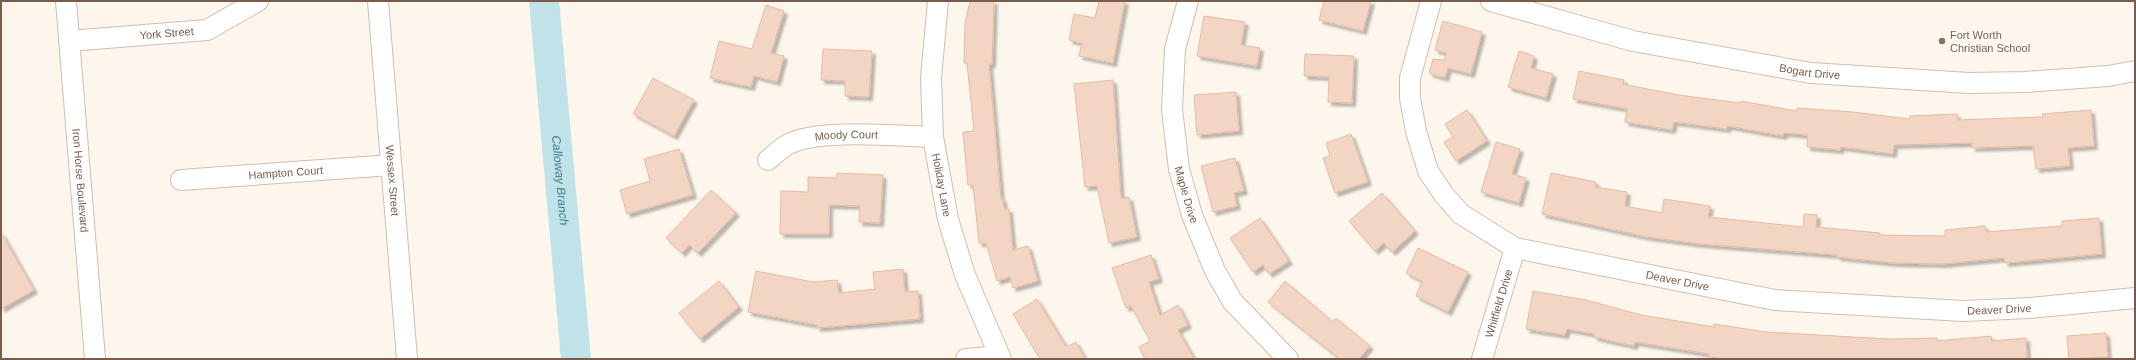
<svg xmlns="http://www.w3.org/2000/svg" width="2136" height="360" font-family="Arial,sans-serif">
  <defs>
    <filter id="shadow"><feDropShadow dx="3.5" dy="3.5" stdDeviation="1" flood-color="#0004"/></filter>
  </defs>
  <rect width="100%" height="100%" fill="#fdf6ec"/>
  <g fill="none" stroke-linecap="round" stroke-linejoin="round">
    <path stroke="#bfe3e8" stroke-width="30" id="s1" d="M 544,1 L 576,359"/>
  </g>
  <g fill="#f3d5c3" stroke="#e6bba3" filter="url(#shadow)">
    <path d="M 970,1 L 994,1 L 992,64 L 989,64 L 1001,199 L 1003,199 L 1004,209 L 1009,209 L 1013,250 L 1028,246 L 1038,281 L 1013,288 L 1010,277 L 997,281 L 986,243 L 979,243 L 973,185 L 968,185 L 963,132 L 974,131 L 967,63 L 964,63 L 965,23 Z"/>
    <path d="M 1099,1 L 1125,1 L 1113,63 L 1079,56 L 1082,43 L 1069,40 L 1074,14 L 1095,18 Z"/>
    <path d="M 1324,1 L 1371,1 L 1363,31 L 1319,20 Z"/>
    <path d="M 766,5 L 784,11 L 771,53 L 784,56 L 777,82 L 754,76 L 751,87 L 710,78 L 719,41 L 752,49 Z"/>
    <path d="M 1204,16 L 1245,22 L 1241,45 L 1260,48 L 1257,66 L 1197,56 Z"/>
    <path d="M 1443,21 L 1482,32 L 1471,74 L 1448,68 L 1445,78 L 1429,73 L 1433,59 L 1445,60 L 1446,53 L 1435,50 Z"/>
    <path d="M 823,49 L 872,51 L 869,97 L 845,96 L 845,81 L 821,80 Z"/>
    <path d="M 1519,51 L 1534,56 L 1531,68 L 1553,74 L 1546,98 L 1508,87 Z"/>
    <path d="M 1305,54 L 1354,56 L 1352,103 L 1328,102 L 1329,77 L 1304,76 Z"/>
    <path d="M 1579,71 L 1624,80 L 1623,84 L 1678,95 L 1741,103 L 1741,101 L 1796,111 L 1797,108 L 1853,112 L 1910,119 L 1910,116 L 1957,114 L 1957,120 L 2043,117 L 2042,114 L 2091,110 L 2094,146 L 2068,148 L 2070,166 L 2036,169 L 2033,146 L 1972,148 L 1972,143 L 1894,145 L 1893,154 L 1841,147 L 1840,150 L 1807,147 L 1808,135 L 1784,133 L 1783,136 L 1728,126 L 1727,129 L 1674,122 L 1672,130 L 1625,122 L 1627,109 L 1573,99 Z"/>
    <path d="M 653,78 L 694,100 L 674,136 L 633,114 Z"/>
    <path d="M 1113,80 L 1121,198 L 1129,197 L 1137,237 L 1109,243 L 1097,186 L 1085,187 L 1074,84 Z"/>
    <path d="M 1236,92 L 1239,131 L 1197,135 L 1194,95 Z"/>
    <path d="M 1467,110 L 1487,141 L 1456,161 L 1444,142 L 1453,137 L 1445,124 Z"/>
    <path d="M 1351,134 L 1368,182 L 1335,193 L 1323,158 L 1330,156 L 1326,143 Z"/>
    <path d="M 1496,142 L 1520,149 L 1512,174 L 1526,178 L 1519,203 L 1481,192 Z"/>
    <path d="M 679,149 L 693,195 L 627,214 L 620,190 L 650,181 L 644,159 Z"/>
    <path d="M 1235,158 L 1244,191 L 1234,193 L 1237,206 L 1213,212 L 1201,166 Z"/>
    <path d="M 837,173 L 883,175 L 880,223 L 859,222 L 860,206 L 829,205 L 829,234 L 780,234 L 781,191 L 808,192 L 808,177 L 836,178 Z"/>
    <path d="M 1551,173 L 1596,182 L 1595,187 L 1627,192 L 1625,206 L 1662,213 L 1664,199 L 1710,206 L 1708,217 L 1803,227 L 1804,214 L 1817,215 L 1816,227 L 1880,233 L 1880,235 L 1945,236 L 1945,230 L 1985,226 L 1986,232 L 2062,226 L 2062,221 L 2099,218 L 2102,254 L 2005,263 L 2004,258 L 1942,264 L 1893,263 L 1837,257 L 1837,255 L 1700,244 L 1647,237 L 1542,214 Z"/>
    <path d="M 711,190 L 736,213 L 698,253 L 689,245 L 682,253 L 666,238 Z"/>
    <path d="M 1382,193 L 1415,231 L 1392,252 L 1384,243 L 1375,251 L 1349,221 Z"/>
    <path d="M 1260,218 L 1289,261 L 1269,274 L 1263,265 L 1253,272 L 1230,238 Z"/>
    <path d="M 1,232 L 34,290 L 1,309 Z"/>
    <path d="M 1418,248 L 1468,272 L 1448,312 L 1416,296 L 1422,281 L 1406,273 Z"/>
    <path d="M 1151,255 L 1159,279 L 1149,282 L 1160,315 L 1178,305 L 1188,325 L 1178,330 L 1194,359 L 1145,359 L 1139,347 L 1150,341 L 1131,306 L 1126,308 L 1112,268 Z"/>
    <path d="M 903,269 L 905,292 L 918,291 L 920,319 L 817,328 L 817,325 L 748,312 L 756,271 L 813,282 L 837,280 L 839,293 L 875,289 L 873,272 Z"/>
    <path d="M 719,281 L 739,307 L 700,339 L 679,313 Z"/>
    <path d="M 1285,281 L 1333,322 L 1336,318 L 1370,346 L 1359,359 L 1340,359 L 1268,302 Z"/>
    <path d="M 1533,291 L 1586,300 L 1641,315 L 1714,327 L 1714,324 L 1766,332 L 1889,339 L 1937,338 L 1937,341 L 1991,336 L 1992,341 L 2026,338 L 2027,359 L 1725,359 L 1709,357 L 1709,354 L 1635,342 L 1634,346 L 1594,337 L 1594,334 L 1567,329 L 1565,335 L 1526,329 Z"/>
    <path d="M 1037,299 L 1066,347 L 1076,342 L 1085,359 L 1040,359 L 1013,314 Z"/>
    <path d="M 2106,333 L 2108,357 L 2069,359 L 2067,336 Z"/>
  </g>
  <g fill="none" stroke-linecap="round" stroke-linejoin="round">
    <defs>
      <g id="minor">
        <path id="s2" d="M 66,1 L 95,359"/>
        <path id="s3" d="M 378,1 L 407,359"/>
        <path id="s4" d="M 938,1 L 931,78 L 933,137 L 948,219 L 965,275 L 1001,359"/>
        <path id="s5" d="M 1188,1 L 1175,49 L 1172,109 L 1179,169 L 1192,215 L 1215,271 L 1233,302 L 1288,359"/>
        <path id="s6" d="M 1431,1 L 1410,78 L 1410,98 L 1416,131 L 1428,171 L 1444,195 L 1461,214 L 1515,248 L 1775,300 L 1963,311 L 2030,308 L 2135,298"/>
        <path id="s7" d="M 1491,1 L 1633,41 L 1811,73 L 1969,83 L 2025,82 L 2108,76 L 2135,71"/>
        <path id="s8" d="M 69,41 L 207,30 L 258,1"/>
        <path id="s9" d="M 768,160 C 774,155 780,149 787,145 C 816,128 897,136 933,137"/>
        <path id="s10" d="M 181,180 L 391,165"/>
        <path d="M 966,359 L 999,356"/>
        <path id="s11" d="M 1482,359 L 1515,248"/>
      </g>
    </defs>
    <use href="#minor" stroke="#d1beb0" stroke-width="22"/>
    <use href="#minor" stroke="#fff" stroke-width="20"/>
  </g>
  <circle fill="#8d6e63" stroke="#fffaf3" stroke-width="1.5" cx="1942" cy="41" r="4"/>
  <g text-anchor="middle" stroke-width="4" stroke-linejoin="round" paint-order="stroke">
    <g font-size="11" fill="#7a5c4d" stroke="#fffaf3">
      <text dy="4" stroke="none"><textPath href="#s8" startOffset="98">York Street</textPath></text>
      <text dy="4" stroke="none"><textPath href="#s7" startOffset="327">Bogart Drive</textPath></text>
      <text dy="4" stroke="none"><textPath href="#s9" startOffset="85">Moody Court</textPath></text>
      <text dy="4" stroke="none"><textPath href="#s10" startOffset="105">Hampton Court</textPath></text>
      <text dy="4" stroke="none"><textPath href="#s2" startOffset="180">Iron Horse Boulevard</textPath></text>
      <text dy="4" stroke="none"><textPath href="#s3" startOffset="180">Wessex Street</textPath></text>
      <text dy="4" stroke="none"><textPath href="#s4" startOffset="185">Holiday Lane</textPath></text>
      <text dy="4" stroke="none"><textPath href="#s5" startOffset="197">Maple Drive</textPath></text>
      <text dy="4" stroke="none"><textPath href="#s6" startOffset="459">Deaver Drive</textPath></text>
      <text dy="4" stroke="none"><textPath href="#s11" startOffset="58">Whitfield Drive</textPath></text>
      <text dy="4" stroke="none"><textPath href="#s6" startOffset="783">Deaver Drive</textPath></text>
    </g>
    <g font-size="11" fill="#785e54" stroke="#fffaf3" text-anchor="start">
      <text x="1950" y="39">Fort Worth<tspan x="1950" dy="13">Christian School</tspan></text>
    </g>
    <g font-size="12" font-style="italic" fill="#437c86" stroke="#fffaf3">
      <text dy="4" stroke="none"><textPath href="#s1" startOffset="180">Calloway Branch</textPath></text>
    </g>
  </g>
  <rect width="2136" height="360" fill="none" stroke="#7a5c4d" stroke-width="4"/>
</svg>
